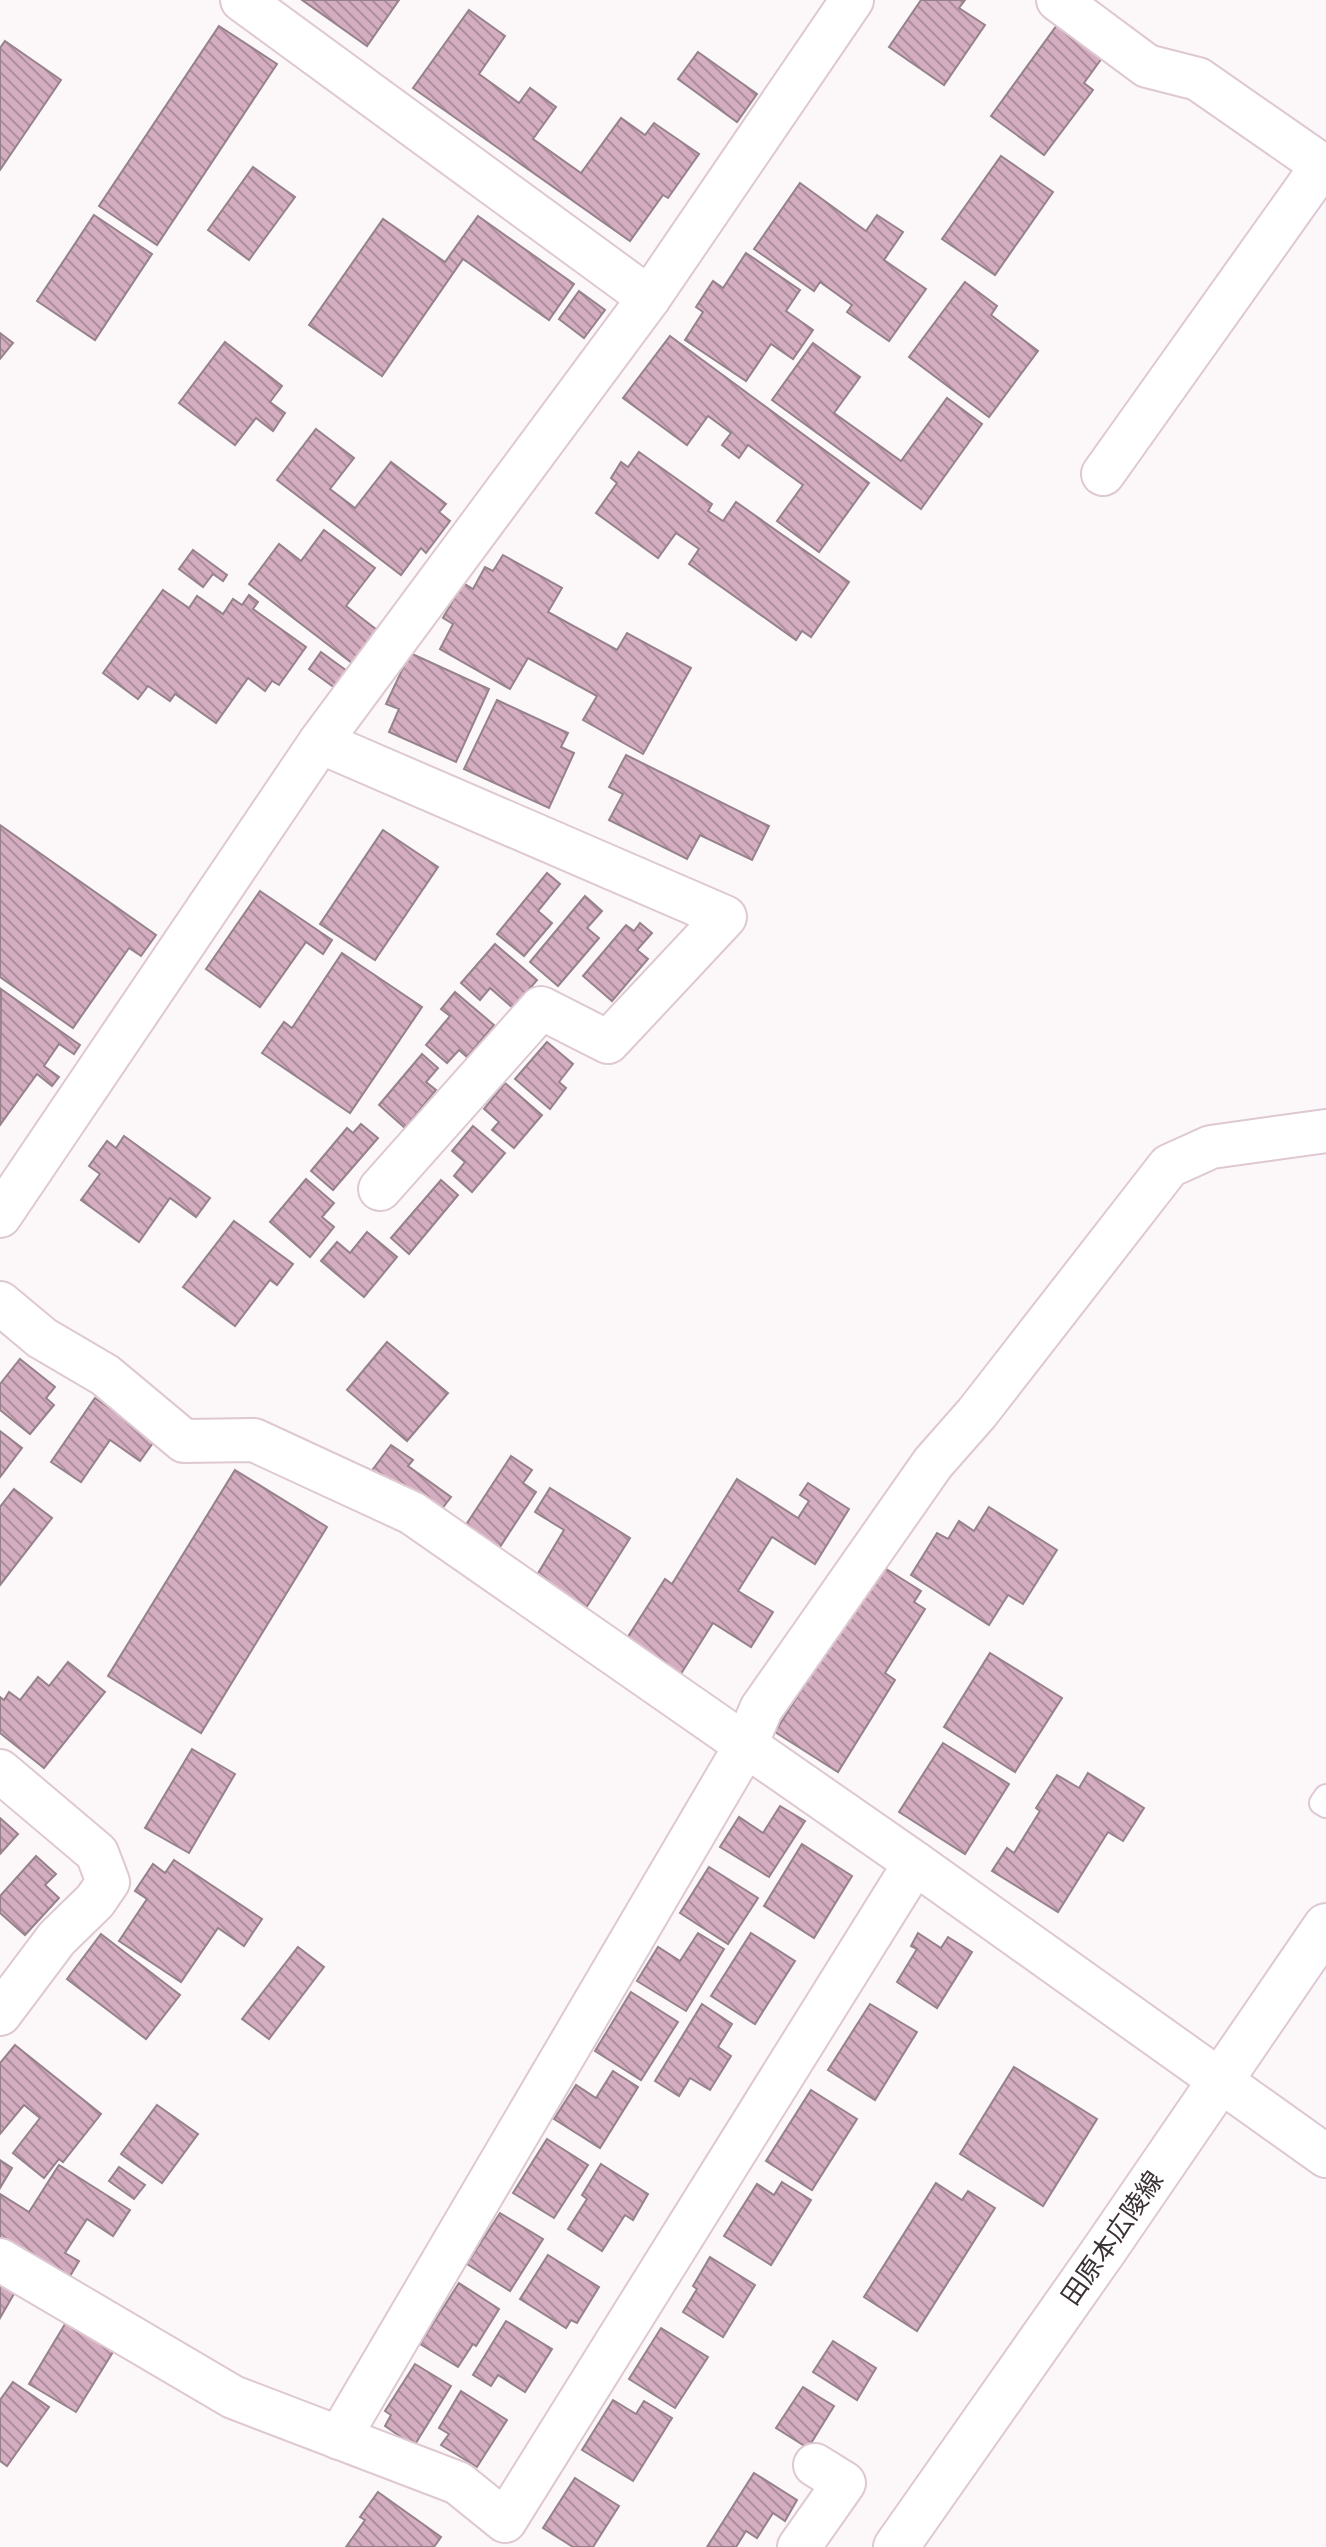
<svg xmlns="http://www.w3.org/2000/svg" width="1326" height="2547" font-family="'DM Sans','Noto Sans JP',sans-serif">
  <defs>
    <pattern id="building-back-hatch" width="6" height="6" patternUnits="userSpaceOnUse" patternTransform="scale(2)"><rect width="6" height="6" fill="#d4aec0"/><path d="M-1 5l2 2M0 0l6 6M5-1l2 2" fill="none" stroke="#ad8e9d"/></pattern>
  </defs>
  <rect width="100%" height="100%" fill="#fcf8fa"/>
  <g fill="url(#building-back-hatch)" stroke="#96828b" stroke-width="2">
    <path d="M 302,0 L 399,0 L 367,46 Z"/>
    <path d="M 921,0 L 965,0 L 959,8 L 985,25 L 944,85 L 889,47 Z"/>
    <path d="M 469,10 L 505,36 L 479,74 L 519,103 L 530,88 L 556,107 L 533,139 L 581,173 L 621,118 L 645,135 L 654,123 L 699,154 L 668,198 L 663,195 L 630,241 L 413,88 Z"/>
    <path d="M 1057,25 L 1102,58 L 1084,83 L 1093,90 L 1044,155 L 991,116 Z"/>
    <path d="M 219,26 L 277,64 L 157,245 L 99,206 Z"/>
    <path d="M 5,41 L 61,80 L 0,170 L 0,48 Z"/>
    <path d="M 698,52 L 757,94 L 737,122 L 678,79 Z"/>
    <path d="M 1001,156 L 1053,192 L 995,275 L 942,239 Z"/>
    <path d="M 253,167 L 295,197 L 249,260 L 208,230 Z"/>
    <path d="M 800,183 L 866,231 L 877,215 L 903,232 L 884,260 L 926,289 L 889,341 L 847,312 L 852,305 L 820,282 L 814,291 L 754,249 Z"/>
    <path d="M 94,215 L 152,254 L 95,340 L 37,301 Z"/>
    <path d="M 478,216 L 574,284 L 549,320 L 463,259 L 382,376 L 309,325 L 383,219 L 445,262 Z"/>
    <path d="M 746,253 L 800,290 L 786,311 L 813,330 L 793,359 L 771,344 L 746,381 L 685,340 L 703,312 L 696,307 L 713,281 L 723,288 Z"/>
    <path d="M 965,282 L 997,306 L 991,315 L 1038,351 L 989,417 L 909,357 Z"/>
    <path d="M 579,291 L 605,310 L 584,338 L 559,319 Z"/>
    <path d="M 0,333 L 13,343 L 0,359 Z"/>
    <path d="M 670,336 L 869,483 L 819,552 L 777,521 L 803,485 L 748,445 L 739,458 L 722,445 L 731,433 L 708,416 L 687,445 L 623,398 Z"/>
    <path d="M 225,342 L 282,386 L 270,402 L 285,413 L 273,431 L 256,418 L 235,445 L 179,403 Z"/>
    <path d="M 813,343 L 860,377 L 834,413 L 901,461 L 947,398 L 982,424 L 921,509 L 772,400 Z"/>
    <path d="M 316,429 L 354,458 L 330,489 L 355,508 L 391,462 L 446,504 L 439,512 L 450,521 L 426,553 L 421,548 L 401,575 L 277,480 Z"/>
    <path d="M 639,452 L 712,504 L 708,511 L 723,521 L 736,502 L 849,582 L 811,637 L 802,631 L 796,640 L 689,564 L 699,549 L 676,533 L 658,558 L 596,513 L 617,483 L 611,478 L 621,462 L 628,467 Z"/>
    <path d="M 324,530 L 375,568 L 346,606 L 377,630 L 352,663 L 249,584 L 279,544 L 301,561 Z"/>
    <path d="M 193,550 L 227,575 L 223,581 L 213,574 L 203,587 L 179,569 Z"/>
    <path d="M 503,555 L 562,588 L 548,612 L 617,650 L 627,633 L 691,668 L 643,754 L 583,720 L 597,696 L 528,658 L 510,689 L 440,649 L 453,624 L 443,618 L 463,583 L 473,589 L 485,567 L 493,571 Z"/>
    <path d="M 163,590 L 189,608 L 197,596 L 223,614 L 233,599 L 242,605 L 249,595 L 258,602 L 253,609 L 306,647 L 279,685 L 272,681 L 265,691 L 248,678 L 216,723 L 175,694 L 170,701 L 148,686 L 138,699 L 103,673 Z"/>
    <path d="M 321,652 L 347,671 L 335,688 L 309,669 Z"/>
    <path d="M 410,653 L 489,689 L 456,762 L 389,732 L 399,709 L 386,704 Z"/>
    <path d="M 497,700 L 568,733 L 561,747 L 574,753 L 549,808 L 464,769 Z"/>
    <path d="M 626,755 L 769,826 L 752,860 L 700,835 L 687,859 L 609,820 L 623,794 L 609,787 Z"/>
    <path d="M 0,825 L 156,935 L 141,956 L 129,948 L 73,1028 L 0,977 Z"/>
    <path d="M 383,830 L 438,867 L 375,960 L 320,924 Z"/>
    <path d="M 547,873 L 560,884 L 538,911 L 552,923 L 524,956 L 497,934 Z"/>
    <path d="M 260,891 L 332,940 L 323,954 L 306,942 L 260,1007 L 206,969 Z"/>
    <path d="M 585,896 L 602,911 L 587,928 L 599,938 L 558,986 L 530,962 Z"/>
    <path d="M 640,923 L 652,933 L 637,950 L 648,959 L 612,1001 L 583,976 L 626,925 L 634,931 Z"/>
    <path d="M 495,944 L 537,980 L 513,1008 L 490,988 L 480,1000 L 461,983 Z"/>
    <path d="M 342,953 L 422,1007 L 350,1113 L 262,1053 L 284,1022 L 292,1028 Z"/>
    <path d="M 1,989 L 80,1045 L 74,1054 L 59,1044 L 44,1066 L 59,1077 L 52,1086 L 37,1074 L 0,1125 Z"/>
    <path d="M 455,992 L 494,1025 L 467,1057 L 459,1050 L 447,1063 L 426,1045 L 450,1016 L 441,1009 Z"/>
    <path d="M 547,1042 L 573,1064 L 559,1082 L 566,1088 L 550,1109 L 515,1079 Z"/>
    <path d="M 422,1054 L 438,1068 L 426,1082 L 436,1090 L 405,1128 L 379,1105 Z"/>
    <path d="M 505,1083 L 542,1115 L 514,1148 L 492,1130 L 499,1122 L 484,1109 Z"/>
    <path d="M 361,1124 L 378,1138 L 333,1190 L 311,1171 L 347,1128 L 353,1133 Z"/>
    <path d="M 473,1126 L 505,1153 L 472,1192 L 454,1176 L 465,1162 L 452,1151 Z"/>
    <path d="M 124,1136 L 210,1198 L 196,1217 L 170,1198 L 139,1242 L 81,1200 L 100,1174 L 89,1166 L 107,1141 L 116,1148 Z"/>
    <path d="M 306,1179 L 334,1203 L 322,1217 L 334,1227 L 310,1257 L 270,1222 Z"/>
    <path d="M 441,1180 L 458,1195 L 409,1254 L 391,1238 Z"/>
    <path d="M 234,1221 L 293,1264 L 277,1285 L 270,1280 L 235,1326 L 183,1287 Z"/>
    <path d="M 367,1232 L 397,1257 L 364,1297 L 321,1261 L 337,1242 L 350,1253 Z"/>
    <path d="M 387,1342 L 448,1393 L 407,1441 L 347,1390 Z"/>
    <path d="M 20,1359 L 55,1387 L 46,1398 L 54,1405 L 30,1434 L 0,1410 L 0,1384 Z"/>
    <path d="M 95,1398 L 155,1440 L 140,1461 L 110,1440 L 81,1482 L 51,1462 Z"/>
    <path d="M 0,1431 L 22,1448 L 0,1477 Z"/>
    <path d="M 391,1445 L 413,1460 L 408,1466 L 451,1497 L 434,1519 L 370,1473 Z"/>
    <path d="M 511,1456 L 532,1470 L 523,1483 L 536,1492 L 492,1559 L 458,1537 Z"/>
    <path d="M 235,1470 L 327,1527 L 201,1733 L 108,1676 Z"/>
    <path d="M 737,1479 L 798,1518 L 809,1501 L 800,1495 L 808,1483 L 849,1509 L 815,1564 L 772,1537 L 738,1591 L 773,1612 L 751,1647 L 713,1623 L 679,1677 L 624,1643 L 665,1579 L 672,1584 Z"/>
    <path d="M 550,1488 L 630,1538 L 581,1616 L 531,1585 L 564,1530 L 535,1512 Z"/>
    <path d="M 14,1489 L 52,1518 L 0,1585 L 0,1507 Z"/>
    <path d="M 989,1507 L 1057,1550 L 1023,1604 L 1008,1595 L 989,1625 L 911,1575 L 937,1533 L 948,1539 L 959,1521 L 974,1531 Z"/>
    <path d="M 880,1565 L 921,1591 L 914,1602 L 925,1609 L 885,1673 L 895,1680 L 838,1772 L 775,1732 Z"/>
    <path d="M 990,1653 L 1062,1698 L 1015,1772 L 944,1727 Z"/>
    <path d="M 68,1662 L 105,1692 L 44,1768 L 0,1733 L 0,1697 L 4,1700 L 9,1692 L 20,1700 L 38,1677 L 49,1686 Z"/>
    <path d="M 943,1743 L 1009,1784 L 965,1854 L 899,1812 Z"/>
    <path d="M 192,1749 L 235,1774 L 189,1853 L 145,1828 Z"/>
    <path d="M 1088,1773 L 1144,1808 L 1123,1841 L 1108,1832 L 1058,1912 L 992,1871 L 1007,1848 L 1014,1853 L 1040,1811 L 1036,1808 L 1057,1775 L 1079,1788 Z"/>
    <path d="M 780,1806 L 805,1821 L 769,1877 L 720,1847 L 739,1817 L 763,1833 Z"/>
    <path d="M 0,1818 L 18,1834 L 0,1854 Z"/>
    <path d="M 802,1844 L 852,1876 L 814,1938 L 764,1906 Z"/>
    <path d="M 36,1856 L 56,1874 L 45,1885 L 59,1898 L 25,1935 L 0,1913 L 0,1896 Z"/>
    <path d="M 174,1860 L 262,1919 L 244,1946 L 218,1928 L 181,1982 L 119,1941 L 147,1899 L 135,1891 L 153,1864 L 165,1873 Z"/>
    <path d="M 709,1867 L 758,1898 L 728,1944 L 680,1913 Z"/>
    <path d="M 698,1933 L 724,1949 L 686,2011 L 637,1981 L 658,1947 L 680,1961 Z"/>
    <path d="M 751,1933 L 795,1961 L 755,2024 L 711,1996 Z"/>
    <path d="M 918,1933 L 941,1948 L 948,1937 L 972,1952 L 937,2008 L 897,1982 L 917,1949 L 911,1946 Z"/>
    <path d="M 101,1934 L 180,1995 L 146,2039 L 67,1979 Z"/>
    <path d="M 298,1947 L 324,1967 L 269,2039 L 242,2019 Z"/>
    <path d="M 631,1992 L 678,2022 L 641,2080 L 595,2051 Z"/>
    <path d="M 702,2004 L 732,2024 L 718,2047 L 731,2056 L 710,2090 L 690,2078 L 679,2096 L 655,2081 Z"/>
    <path d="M 870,2004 L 917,2032 L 875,2100 L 828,2070 Z"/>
    <path d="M 15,2045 L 101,2114 L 63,2162 L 59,2159 L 44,2178 L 13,2153 L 40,2118 L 24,2105 L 0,2134 L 0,2063 Z"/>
    <path d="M 1014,2067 L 1097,2119 L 1043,2206 L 960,2154 Z"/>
    <path d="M 613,2071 L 638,2087 L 600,2148 L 554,2119 L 576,2085 L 596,2098 Z"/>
    <path d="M 811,2090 L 857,2119 L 812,2190 L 766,2161 Z"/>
    <path d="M 157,2105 L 198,2134 L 162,2183 L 121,2154 Z"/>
    <path d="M 547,2139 L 588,2165 L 554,2218 L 513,2193 Z"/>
    <path d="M 0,2160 L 12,2168 L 0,2188 Z"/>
    <path d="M 601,2164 L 648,2194 L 633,2220 L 625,2215 L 602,2251 L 568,2229 L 587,2199 L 582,2195 Z"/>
    <path d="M 59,2165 L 130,2210 L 113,2236 L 87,2219 L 65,2253 L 79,2261 L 67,2281 L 0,2238 L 0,2194 L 29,2212 Z"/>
    <path d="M 119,2167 L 145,2185 L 134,2199 L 109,2181 Z"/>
    <path d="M 782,2182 L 811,2200 L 771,2265 L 724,2236 L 757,2184 L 774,2195 Z"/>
    <path d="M 936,2183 L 962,2200 L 968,2191 L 995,2208 L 917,2331 L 864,2297 Z"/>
    <path d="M 500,2213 L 543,2239 L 510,2291 L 467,2264 Z"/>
    <path d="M 548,2255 L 599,2287 L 577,2323 L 571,2320 L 566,2328 L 520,2299 Z"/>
    <path d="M 710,2257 L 755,2285 L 723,2337 L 683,2312 L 697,2289 L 693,2286 Z"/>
    <path d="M 0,2277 L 18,2287 L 0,2318 Z"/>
    <path d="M 459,2283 L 499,2309 L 476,2346 L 473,2344 L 458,2367 L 420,2344 Z"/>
    <path d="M 68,2319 L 116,2347 L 76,2412 L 29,2384 Z"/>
    <path d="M 506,2321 L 552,2349 L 525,2392 L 498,2375 L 491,2386 L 473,2375 Z"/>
    <path d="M 661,2328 L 708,2357 L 675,2408 L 629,2379 Z"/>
    <path d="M 833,2341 L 876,2368 L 857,2400 L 813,2372 Z"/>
    <path d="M 415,2364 L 451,2386 L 414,2446 L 385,2426 L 391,2415 L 385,2411 Z"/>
    <path d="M 13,2382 L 49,2407 L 7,2466 L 0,2461 L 0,2400 Z"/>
    <path d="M 803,2387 L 834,2406 L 808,2448 L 776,2428 Z"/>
    <path d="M 461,2391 L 507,2420 L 477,2467 L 441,2445 L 449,2434 L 439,2428 Z"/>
    <path d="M 613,2400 L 636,2414 L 644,2401 L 672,2418 L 633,2481 L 582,2450 Z"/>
    <path d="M 754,2473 L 797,2500 L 785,2521 L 773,2513 L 757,2538 L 746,2531 L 736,2547 L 707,2547 Z"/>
    <path d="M 575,2478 L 619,2506 L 593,2547 L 573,2547 L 543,2528 Z"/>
    <path d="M 378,2492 L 441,2537 L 434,2547 L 346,2547 L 365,2520 L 360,2517 Z"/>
  </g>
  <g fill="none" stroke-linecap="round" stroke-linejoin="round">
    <defs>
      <path id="lane" d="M 1326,1796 L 1321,1803 L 1326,1806"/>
      <g id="street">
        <path d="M 242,0 L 649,298"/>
        <path d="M 1058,0 L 1147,66 L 1198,79 L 1326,168"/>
        <path d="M 1103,474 L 1322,166"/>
        <path d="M 320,742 L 725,917 L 608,1042 L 541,1008 L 380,1189"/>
        <path d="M 0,1216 L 320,742 L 649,298 L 852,0"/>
        <path d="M 0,1303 L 42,1338 L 105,1375 L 184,1441 L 254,1440 L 412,1513 L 915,1863 L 1326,2156"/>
        <path d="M 0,1771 L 97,1853 L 108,1882 L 95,1901 L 57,1938 L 0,2014"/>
        <path d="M 0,2260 L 233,2397 L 458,2483 L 505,2521 L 915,1863"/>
        <path d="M 339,2438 L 746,1745 L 761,1709 L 933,1463 L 977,1413 L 1169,1166 L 1211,1147 L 1326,1131"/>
        <path d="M 799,2547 L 844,2483 L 815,2465"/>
      </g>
      <path id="secondary" d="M 896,2547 L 1105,2249 L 1326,1926"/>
    </defs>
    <use href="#lane" stroke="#dec8d2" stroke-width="26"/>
    <use href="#street" stroke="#dec8d2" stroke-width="46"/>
    <use href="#secondary" stroke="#dec8d2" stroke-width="48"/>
    <use href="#lane" stroke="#fff" stroke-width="22"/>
    <use href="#street" stroke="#fff" stroke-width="42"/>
    <use href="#secondary" stroke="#fff" stroke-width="44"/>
  </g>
  <g text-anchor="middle" stroke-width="6" stroke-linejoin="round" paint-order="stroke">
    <g font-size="26" fill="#3a3135" stroke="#fff">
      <text transform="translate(1112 2238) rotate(-55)" y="9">田原本広陵線</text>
    </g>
  </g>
</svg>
